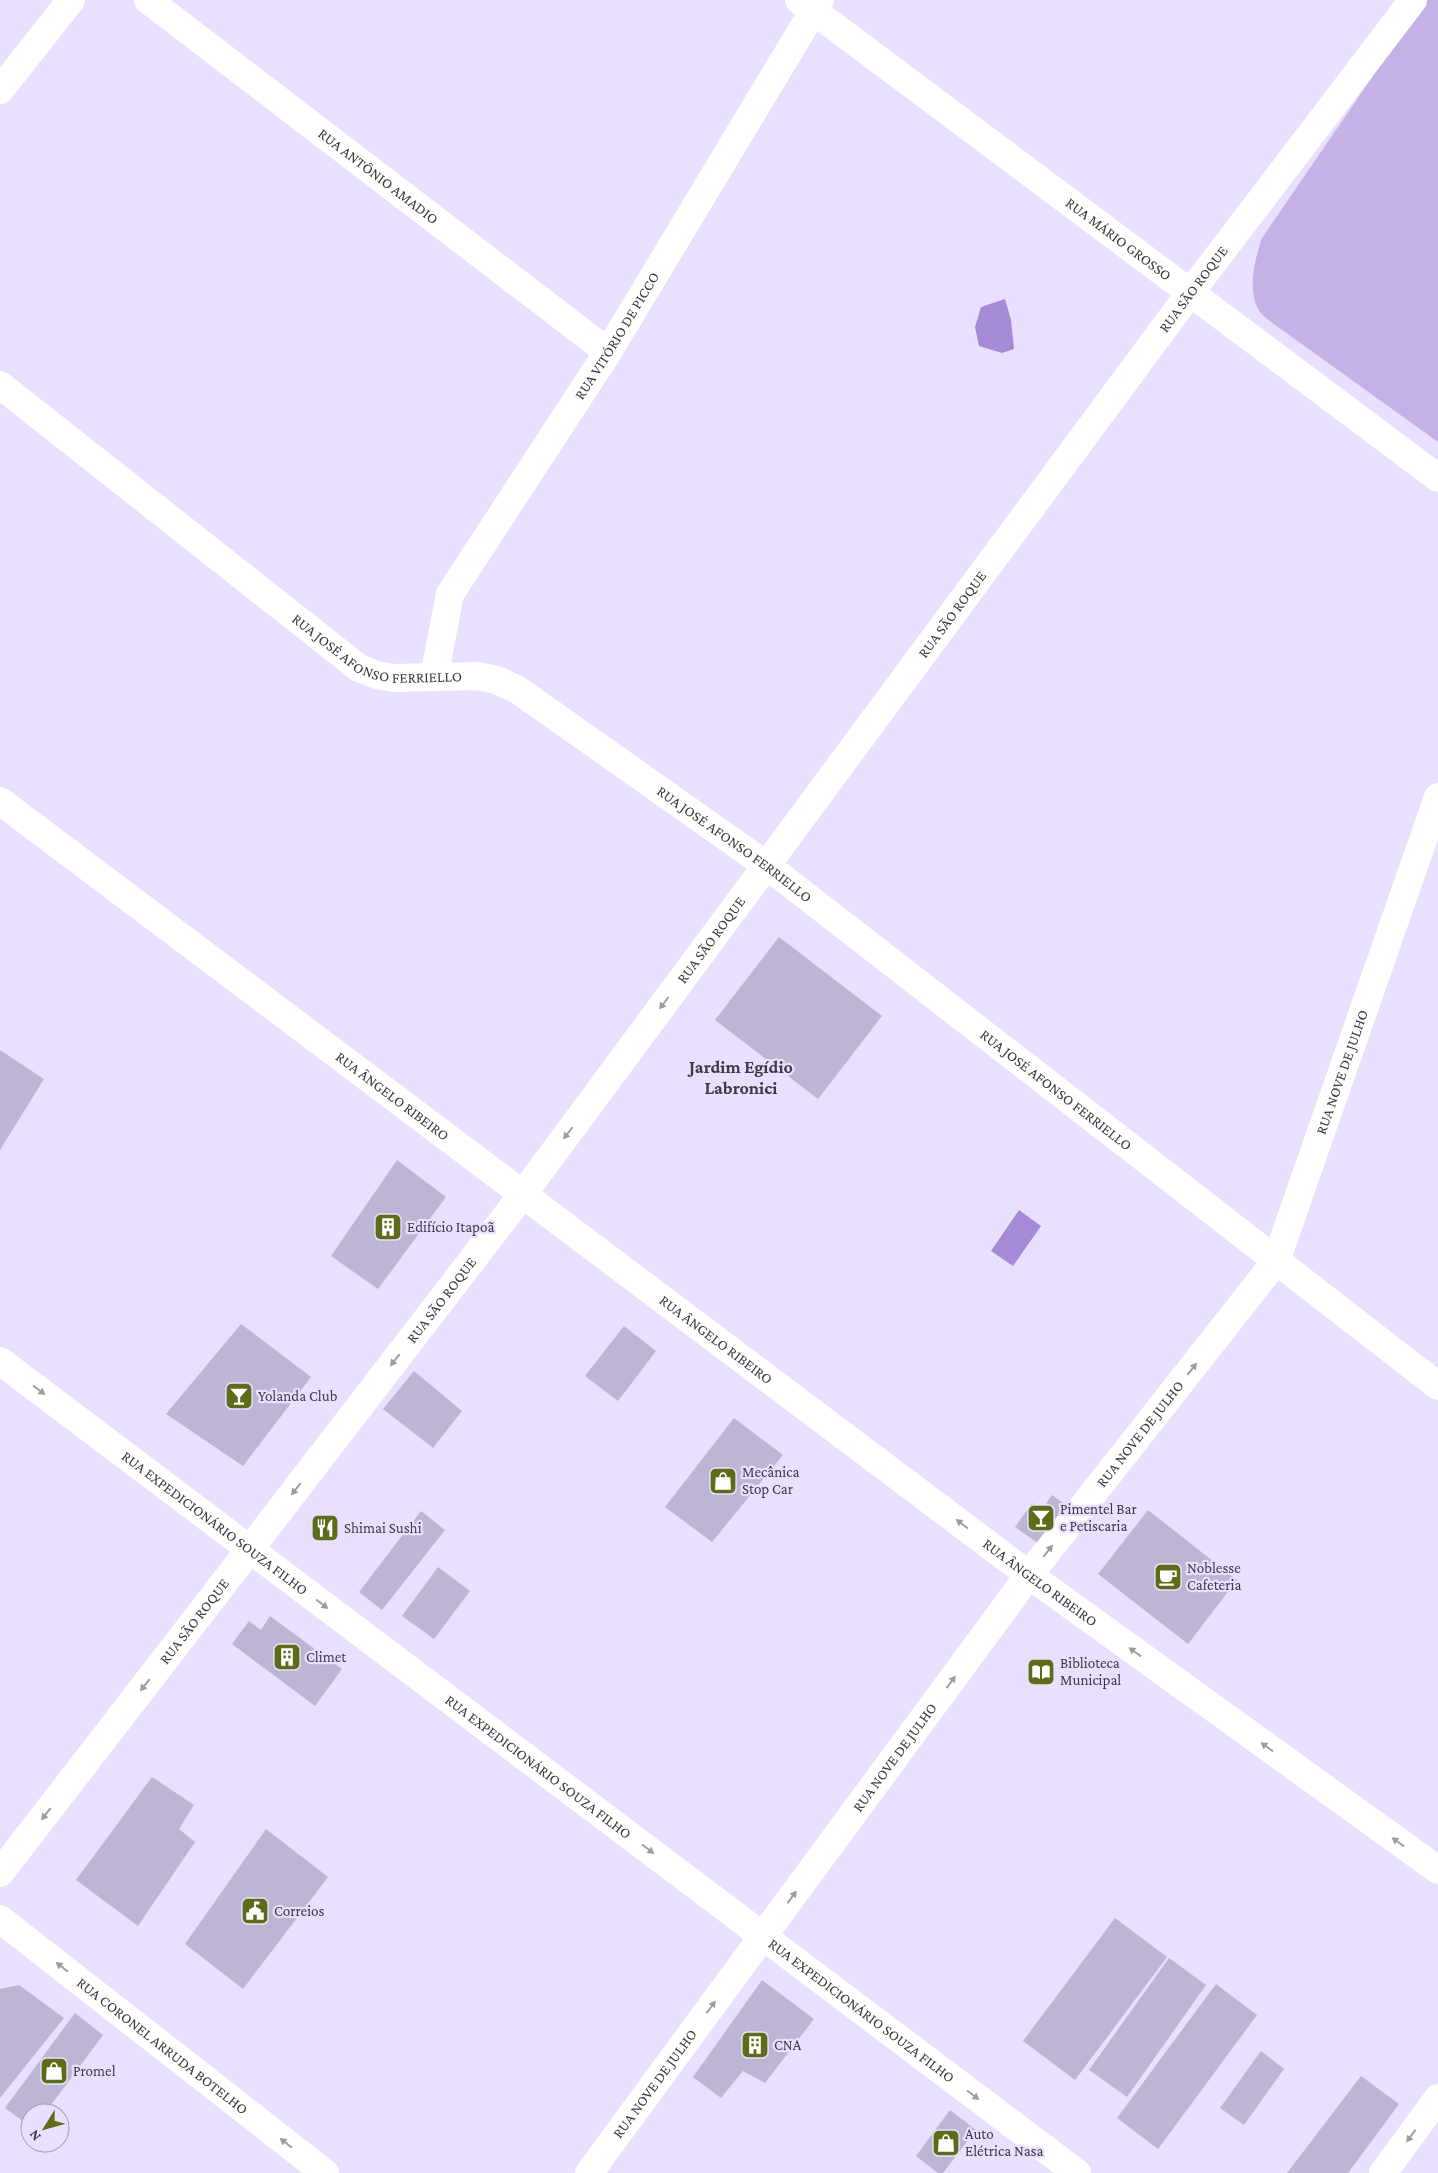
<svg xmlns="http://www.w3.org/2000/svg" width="1438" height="2173" font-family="'Crimson Pro',serif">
  <rect width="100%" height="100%" fill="#e9dfff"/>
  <path fill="#c4b2e6" d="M 1425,0 L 1438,0 L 1438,442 L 1267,319 C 1264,316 1259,312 1257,307 C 1248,287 1255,258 1262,238 Z"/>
  <g fill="#a68ad7">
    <path d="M 1005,299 L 1011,320 L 1014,349 L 1002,353 L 979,346 L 975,327 L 981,307 Z"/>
    <path d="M 1019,1210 L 1041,1226 L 1013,1266 L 991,1251 Z"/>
  </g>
  <g fill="#beb4d3">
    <path d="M 779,937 L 882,1016 L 818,1099 L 715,1020 Z"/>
    <path d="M 0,1050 L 44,1079 L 0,1150 Z"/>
    <path d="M 397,1160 L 446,1197 L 378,1289 L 331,1256 Z"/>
    <path d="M 241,1324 L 311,1377 L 243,1466 L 166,1414 Z"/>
    <path d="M 624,1326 L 656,1351 L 618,1401 L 585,1376 Z"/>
    <path d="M 414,1371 L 462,1411 L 433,1448 L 383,1409 Z"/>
    <path d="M 734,1418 L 783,1455 L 712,1542 L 665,1507 Z"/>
    <path d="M 1052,1495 L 1069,1507 L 1042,1546 L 1015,1527 L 1032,1503 L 1042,1510 Z"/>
    <path d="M 1148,1510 L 1237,1580 L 1188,1644 L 1098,1574 Z"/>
    <path d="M 421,1511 L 445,1530 L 382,1610 L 359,1592 Z"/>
    <path d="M 438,1567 L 470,1591 L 434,1639 L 402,1616 Z"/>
    <path d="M 270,1616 L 342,1669 L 315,1706 L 232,1644 L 249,1621 L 261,1630 Z"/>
    <path d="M 152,1777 L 194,1805 L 179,1829 L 195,1842 L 138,1926 L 76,1880 Z"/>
    <path d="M 266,1829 L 328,1877 L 243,1989 L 185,1944 Z"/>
    <path d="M 1115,1918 L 1167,1957 L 1075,2080 L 1023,2041 Z"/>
    <path d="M 1169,1958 L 1206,1985 L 1127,2097 L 1089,2070 Z"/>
    <path d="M 762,1980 L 814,2019 L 765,2083 L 743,2071 L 721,2098 L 693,2077 Z"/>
    <path d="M 1216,1984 L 1257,2015 L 1158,2149 L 1117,2118 Z"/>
    <path d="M 19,1985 L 64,2018 L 0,2098 L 0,1989 Z"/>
    <path d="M 75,2013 L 103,2035 L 45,2113 L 30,2113 L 30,2126 L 5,2108 Z"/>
    <path d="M 1261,2051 L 1284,2069 L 1244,2125 L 1220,2108 Z"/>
    <path d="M 1361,2076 L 1399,2104 L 1348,2173 L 1287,2173 Z"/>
    <path d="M 950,2110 L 976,2130 L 943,2173 L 938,2173 L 916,2156 Z"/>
  </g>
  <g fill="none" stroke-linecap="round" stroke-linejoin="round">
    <g stroke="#fff" stroke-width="28">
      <path id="s1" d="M 148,0 L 608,352"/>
      <path id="s2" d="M 799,0 L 1438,478"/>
      <path d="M 0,90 L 71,0"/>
      <path id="s3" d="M 0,385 L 359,668 L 377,675 L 394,678 L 477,676 L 497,680 L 518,690 L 766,865 L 1438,1386"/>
      <path id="s4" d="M 434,677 L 450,594 L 608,352 L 820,0"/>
      <path id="s5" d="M 0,801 L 1029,1575 L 1438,1870"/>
      <path id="s6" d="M 250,1549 L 523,1194 L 1190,293 L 1413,0"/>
      <path id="s7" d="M 0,1919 L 325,2173"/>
      <path id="s8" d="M 763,1936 L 1029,1575 L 1276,1261 L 1438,797"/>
      <path d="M 1383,2173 L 1438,2098"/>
    </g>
    <g stroke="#fff" stroke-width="28">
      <path id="s9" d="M 0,1361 L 1077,2173"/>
      <path id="s10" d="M 0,1873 L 250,1549"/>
      <path id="s11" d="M 589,2173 L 763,1936"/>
    </g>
  </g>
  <defs><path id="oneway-solid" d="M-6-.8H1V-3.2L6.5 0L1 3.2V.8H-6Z" transform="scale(1.25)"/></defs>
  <g fill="#9e9ca2">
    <use href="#oneway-solid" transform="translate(664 1003) rotate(127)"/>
    <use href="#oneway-solid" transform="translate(568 1133) rotate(127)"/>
    <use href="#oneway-solid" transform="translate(395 1360) rotate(128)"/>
    <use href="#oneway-solid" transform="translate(1192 1369) rotate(-52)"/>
    <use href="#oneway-solid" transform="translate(39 1390) rotate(37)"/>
    <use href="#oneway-solid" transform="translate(296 1489) rotate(128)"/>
    <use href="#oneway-solid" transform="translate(962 1524) rotate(-143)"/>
    <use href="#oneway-solid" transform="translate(1048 1551) rotate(-52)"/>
    <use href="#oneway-solid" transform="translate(322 1604) rotate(37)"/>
    <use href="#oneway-solid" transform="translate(1135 1652) rotate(-144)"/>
    <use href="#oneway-solid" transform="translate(951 1682) rotate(-54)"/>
    <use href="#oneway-solid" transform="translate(145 1685) rotate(128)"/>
    <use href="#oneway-solid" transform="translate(1267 1747) rotate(-144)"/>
    <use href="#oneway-solid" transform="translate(46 1814) rotate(128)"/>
    <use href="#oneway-solid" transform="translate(1398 1842) rotate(-144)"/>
    <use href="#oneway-solid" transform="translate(648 1849) rotate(37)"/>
    <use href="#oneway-solid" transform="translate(792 1897) rotate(-54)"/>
    <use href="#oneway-solid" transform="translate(62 1967) rotate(-142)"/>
    <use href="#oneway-solid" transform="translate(711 2007) rotate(-54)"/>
    <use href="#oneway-solid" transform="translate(973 2095) rotate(37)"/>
    <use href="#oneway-solid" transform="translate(1411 2136) rotate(126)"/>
    <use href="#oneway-solid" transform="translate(286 2143) rotate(-142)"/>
  </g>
  <defs>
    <symbol id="building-square" viewBox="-11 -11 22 22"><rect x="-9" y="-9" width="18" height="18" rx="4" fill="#5c6c18" stroke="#e9dfff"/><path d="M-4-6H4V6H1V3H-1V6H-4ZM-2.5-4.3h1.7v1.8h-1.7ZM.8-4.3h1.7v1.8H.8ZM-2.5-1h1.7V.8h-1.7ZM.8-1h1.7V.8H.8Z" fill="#fff"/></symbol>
    <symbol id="bar-square" viewBox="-11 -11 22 22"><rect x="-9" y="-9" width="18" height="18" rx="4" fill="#5c6c18" stroke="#e9dfff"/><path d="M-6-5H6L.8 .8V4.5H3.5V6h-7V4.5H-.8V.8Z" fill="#fff"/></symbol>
    <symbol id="shop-square" viewBox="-11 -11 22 22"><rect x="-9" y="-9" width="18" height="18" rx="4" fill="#5c6c18" stroke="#e9dfff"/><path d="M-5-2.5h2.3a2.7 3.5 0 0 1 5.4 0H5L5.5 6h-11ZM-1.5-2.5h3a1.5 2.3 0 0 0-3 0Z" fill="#fff"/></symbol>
    <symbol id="restaurant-square" viewBox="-11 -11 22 22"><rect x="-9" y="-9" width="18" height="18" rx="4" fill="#5c6c18" stroke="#e9dfff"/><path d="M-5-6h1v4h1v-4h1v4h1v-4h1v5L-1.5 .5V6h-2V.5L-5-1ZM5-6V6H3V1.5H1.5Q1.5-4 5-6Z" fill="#fff"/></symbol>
    <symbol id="cafe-square" viewBox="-11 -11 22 22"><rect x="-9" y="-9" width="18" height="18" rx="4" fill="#5c6c18" stroke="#e9dfff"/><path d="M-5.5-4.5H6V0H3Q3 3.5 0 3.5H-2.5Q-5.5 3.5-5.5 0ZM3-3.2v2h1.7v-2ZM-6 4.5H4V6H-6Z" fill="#fff"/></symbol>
    <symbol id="library-square" viewBox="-11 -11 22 22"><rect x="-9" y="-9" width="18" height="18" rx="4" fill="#5c6c18" stroke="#e9dfff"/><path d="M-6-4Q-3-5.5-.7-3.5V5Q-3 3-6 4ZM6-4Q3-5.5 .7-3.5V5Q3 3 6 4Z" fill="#fff"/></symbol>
    <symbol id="civic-square" viewBox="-11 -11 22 22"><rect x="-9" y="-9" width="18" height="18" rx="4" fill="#5c6c18" stroke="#e9dfff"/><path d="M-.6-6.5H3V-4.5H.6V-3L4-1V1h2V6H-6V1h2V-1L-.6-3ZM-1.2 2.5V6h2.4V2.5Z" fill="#fff"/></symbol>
  </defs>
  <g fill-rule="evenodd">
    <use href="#building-square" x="372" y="1211" width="32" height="32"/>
    <use href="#bar-square" x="223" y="1380" width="32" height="32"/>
    <use href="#shop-square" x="707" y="1465" width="32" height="32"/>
    <use href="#bar-square" x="1025" y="1502" width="32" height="32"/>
    <use href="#restaurant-square" x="309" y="1512" width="32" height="32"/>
    <use href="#cafe-square" x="1152" y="1561" width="32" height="32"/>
    <use href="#building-square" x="271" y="1641" width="32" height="32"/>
    <use href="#library-square" x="1025" y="1656" width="32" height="32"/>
    <use href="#civic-square" x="239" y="1895" width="32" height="32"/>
    <use href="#building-square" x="739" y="2029" width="32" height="32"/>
    <use href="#shop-square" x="38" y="2055" width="32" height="32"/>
    <use href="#shop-square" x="930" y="2127" width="32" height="32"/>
  </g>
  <g text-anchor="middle" stroke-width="4.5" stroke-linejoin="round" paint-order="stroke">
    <g font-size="15" fill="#3e3a46" stroke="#e9dfff">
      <text dy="5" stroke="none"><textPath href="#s1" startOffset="290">RUA ANTÔNIO AMADIO</textPath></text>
      <text dy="5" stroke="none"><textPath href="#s2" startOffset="399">RUA MÁRIO GROSSO</textPath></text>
      <text dy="5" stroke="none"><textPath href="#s6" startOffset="1574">RUA SÃO ROQUE</textPath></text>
      <text dy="5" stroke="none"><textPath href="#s4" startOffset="392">RUA VITÓRIO DE PICCO</textPath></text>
      <text dy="5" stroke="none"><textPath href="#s6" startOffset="1169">RUA SÃO ROQUE</textPath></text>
      <text dy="5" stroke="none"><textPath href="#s3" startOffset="468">RUA JOSÉ AFONSO FERRIELLO</textPath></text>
      <text dy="5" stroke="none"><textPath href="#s3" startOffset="886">RUA JOSÉ AFONSO FERRIELLO</textPath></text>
      <text dy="5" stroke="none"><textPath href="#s6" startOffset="764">RUA SÃO ROQUE</textPath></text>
      <text dy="5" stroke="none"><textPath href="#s8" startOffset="1048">RUA NOVE DE JULHO</textPath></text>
      <text dy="5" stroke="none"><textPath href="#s3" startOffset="1291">RUA JOSÉ AFONSO FERRIELLO</textPath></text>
      <text dy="5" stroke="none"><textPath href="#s5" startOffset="491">RUA ÂNGELO RIBEIRO</textPath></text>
      <text dy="5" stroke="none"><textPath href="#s6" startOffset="314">RUA SÃO ROQUE</textPath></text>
      <text dy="5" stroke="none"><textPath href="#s5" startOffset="896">RUA ÂNGELO RIBEIRO</textPath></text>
      <text dy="5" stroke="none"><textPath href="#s8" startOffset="628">RUA NOVE DE JULHO</textPath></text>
      <text dy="5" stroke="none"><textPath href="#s9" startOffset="269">RUA EXPEDICIONÁRIO SOUZA FILHO</textPath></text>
      <text dy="5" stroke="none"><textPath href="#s5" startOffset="1301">RUA ÂNGELO RIBEIRO</textPath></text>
      <text dy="5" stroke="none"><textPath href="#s10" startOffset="318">RUA SÃO ROQUE</textPath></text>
      <text dy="5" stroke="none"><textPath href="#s8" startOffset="222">RUA NOVE DE JULHO</textPath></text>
      <text dy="5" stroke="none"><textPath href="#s9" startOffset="674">RUA EXPEDICIONÁRIO SOUZA FILHO</textPath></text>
      <text dy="5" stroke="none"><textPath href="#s9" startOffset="1079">RUA EXPEDICIONÁRIO SOUZA FILHO</textPath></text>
      <text dy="5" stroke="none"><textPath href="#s7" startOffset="206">RUA CORONEL ARRUDA BOTELHO</textPath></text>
      <text dy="5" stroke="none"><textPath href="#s11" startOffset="111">RUA NOVE DE JULHO</textPath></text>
    </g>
    <g font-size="15" fill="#3e3a46" stroke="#e9dfff" text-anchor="start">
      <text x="407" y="1232">Edifício Itapoã</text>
      <text x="258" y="1401">Yolanda Club</text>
      <text x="742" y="1477">Mecânica<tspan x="742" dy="17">Stop Car</tspan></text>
      <text x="1060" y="1514">Pimentel Bar<tspan x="1060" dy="17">e Petiscaria</tspan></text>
      <text x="344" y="1533">Shimai Sushi</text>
      <text x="1187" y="1573">Noblesse<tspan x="1187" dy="17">Cafeteria</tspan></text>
      <text x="306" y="1662">Climet</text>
      <text x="1060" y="1668">Biblioteca<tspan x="1060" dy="17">Municipal</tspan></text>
      <text x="274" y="1916">Correios</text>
      <text x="774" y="2050">CNA</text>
      <text x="73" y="2076">Promel</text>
      <text x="965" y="2139">Auto<tspan x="965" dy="17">Elétrica Nasa</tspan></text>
    </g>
    <g font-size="18" font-weight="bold" fill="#3e3a46" stroke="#e9dfff">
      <text x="741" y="1073">Jardim Egídio<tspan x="741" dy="21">Labronici</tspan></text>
    </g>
  </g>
  <g transform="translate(45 2128) rotate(233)"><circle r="24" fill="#e9dfff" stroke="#a59db5"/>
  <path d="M0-4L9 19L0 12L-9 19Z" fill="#5c6c18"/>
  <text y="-8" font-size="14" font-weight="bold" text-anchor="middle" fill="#3e3a46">N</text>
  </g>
</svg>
